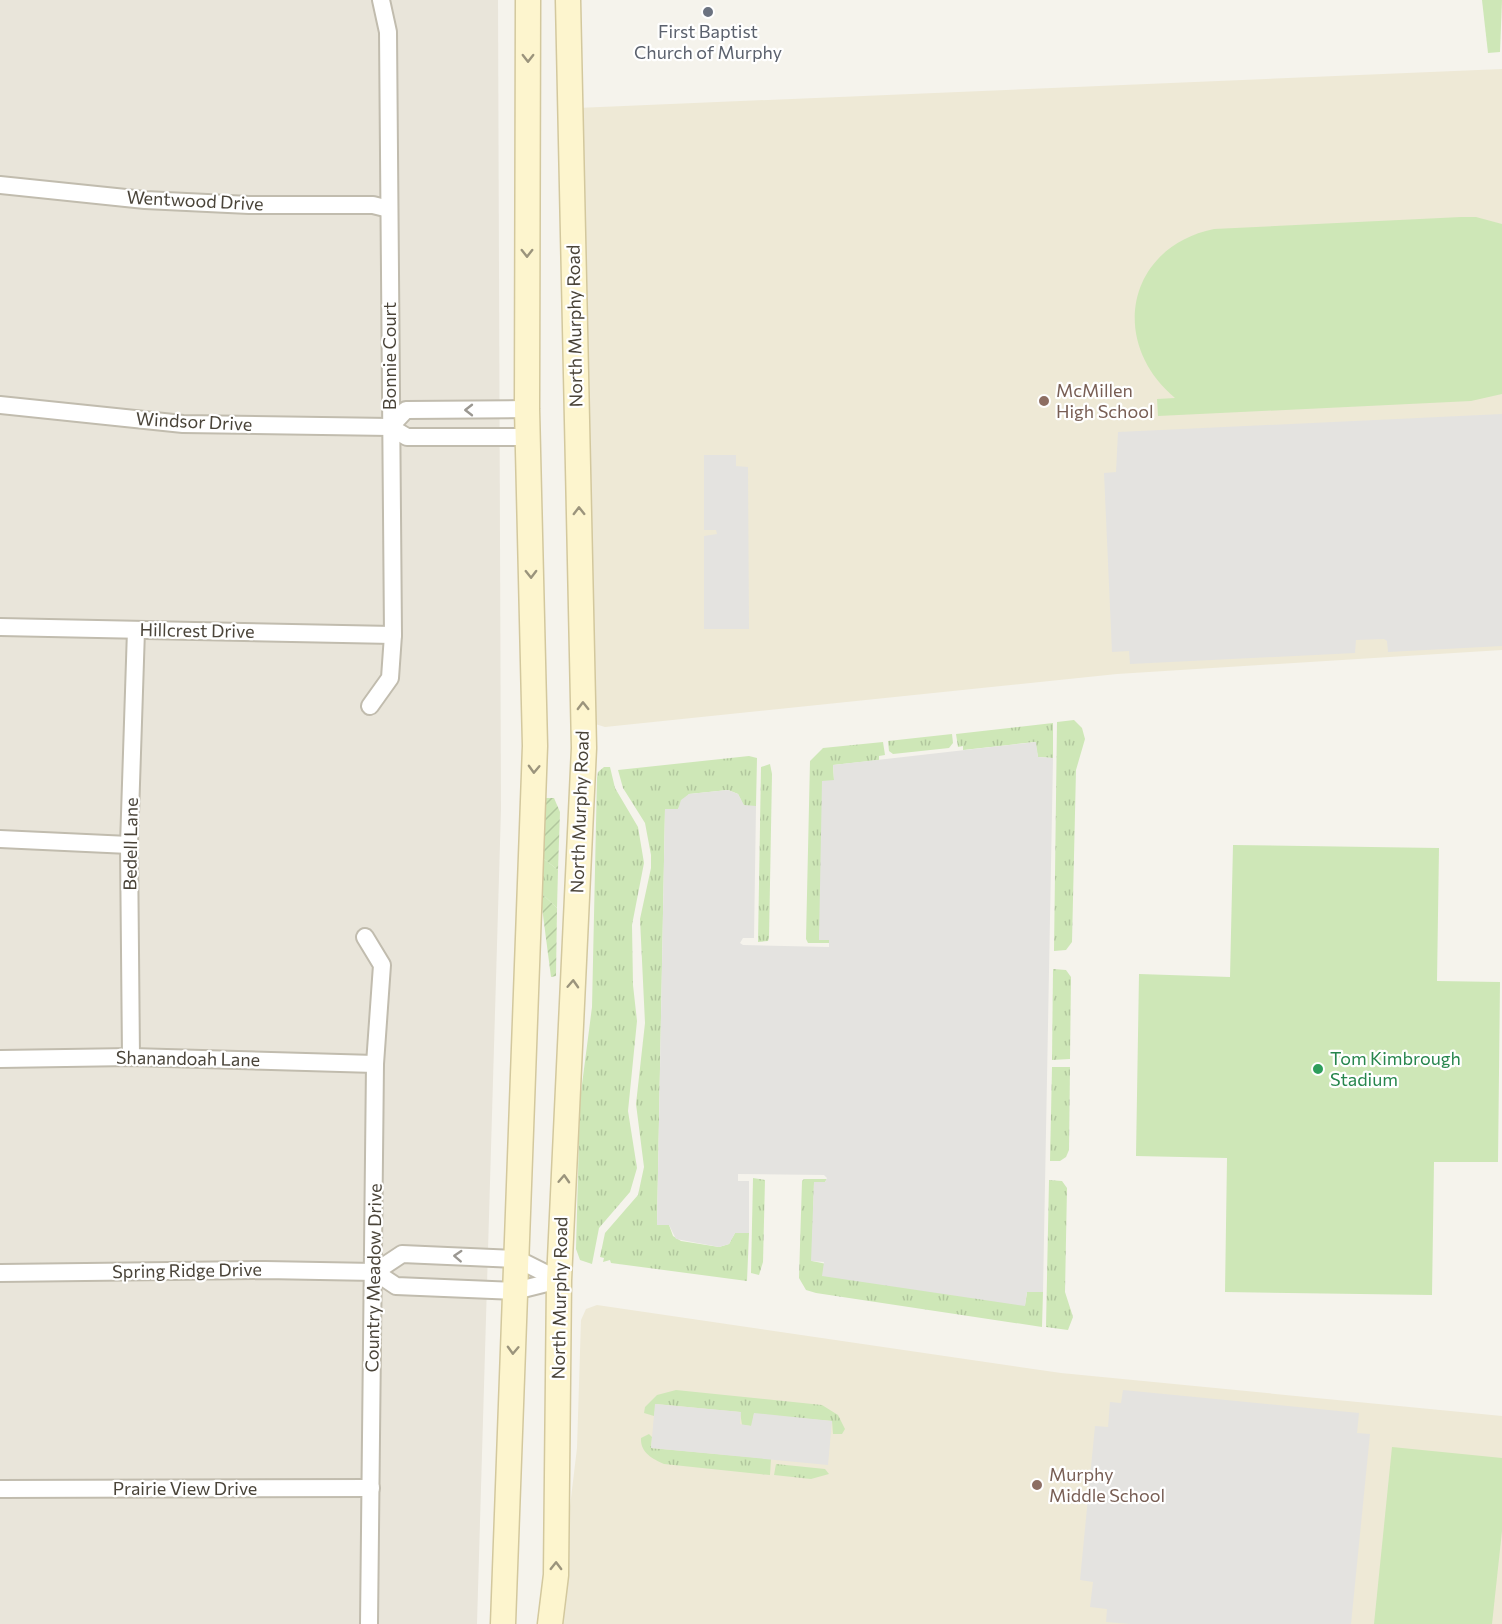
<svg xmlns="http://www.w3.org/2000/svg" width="1502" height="1624" font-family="Commissioner,sans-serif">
  <defs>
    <pattern id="grass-tufts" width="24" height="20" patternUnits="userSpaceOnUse" patternTransform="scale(1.5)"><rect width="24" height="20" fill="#cee7b7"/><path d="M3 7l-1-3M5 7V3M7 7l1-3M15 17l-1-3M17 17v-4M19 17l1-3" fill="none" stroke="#b2c79e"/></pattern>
    <pattern id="garden-furrows" width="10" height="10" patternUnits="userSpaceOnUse" patternTransform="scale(1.5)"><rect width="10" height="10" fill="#cee7b7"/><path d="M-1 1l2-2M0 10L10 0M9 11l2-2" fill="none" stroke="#b2c79e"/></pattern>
  </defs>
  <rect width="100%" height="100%" fill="#f5f3ec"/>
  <path fill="#e9e5da" d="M 0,0 L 498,0 L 501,809 L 477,1624 L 0,1624 Z"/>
  <g fill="#eee9d6">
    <path d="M 1502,69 L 1502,650 L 1117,674 L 605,727 L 592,723 L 577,108 Z"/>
    <path d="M 597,1305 L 1061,1373 L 1502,1416 L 1502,1624 L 561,1624 L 568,1523 L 577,1448 L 581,1320 L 586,1309 Z"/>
  </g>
  <g fill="url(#grass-tufts)">
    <path d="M 1074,720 L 1082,728 L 1085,739 L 1076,770 L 1072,942 L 1066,950 L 1054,951 L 1057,722 Z"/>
    <path d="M 1053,723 L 1053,758 L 1038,757 L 1035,742 L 963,750 L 963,746 L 958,747 L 956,734 Z"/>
    <path d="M 952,734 L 953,743 L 949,748 L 893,754 L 889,751 L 888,741 Z"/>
    <path d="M 883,742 L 885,755 L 879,756 L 879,760 L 833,765 L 834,780 L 819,940 L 829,940 L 831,943 L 808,943 L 806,939 L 810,761 L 823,748 Z"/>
    <path d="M 749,756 L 757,758 L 756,806 L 744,806 L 738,794 L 728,790 L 689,794 L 678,809 L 665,809 L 657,1224 L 669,1225 L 673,1236 L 681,1241 L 719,1247 L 729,1244 L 735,1233 L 749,1233 L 747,1281 L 611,1263 L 610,1260 L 603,1262 L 604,1258 L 600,1257 L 605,1233 L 638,1195 L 644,1167 L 636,1104 L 645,1023 L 640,919 L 651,868 L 651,855 L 645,823 L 623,788 L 618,770 Z"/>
    <path d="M 770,764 L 772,774 L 769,938 L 768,941 L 758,942 L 761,767 Z"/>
    <path d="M 604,767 L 610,767 L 615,788 L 638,827 L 644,863 L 632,925 L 633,985 L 637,1021 L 628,1111 L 637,1168 L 630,1192 L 599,1228 L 592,1264 L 580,1260 L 576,1249 L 580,1100 L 592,1007 L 597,778 L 598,772 Z"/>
    <path d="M 539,855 L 558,870 L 557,908 L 540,892 Z"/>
    <path d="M 1053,969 L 1066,970 L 1071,977 L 1070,1059 L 1052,1060 Z"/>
    <path d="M 1052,1067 L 1070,1067 L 1069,1150 L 1066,1157 L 1060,1161 L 1050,1161 Z"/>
    <path d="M 753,1178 L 765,1180 L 763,1262 L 759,1275 L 751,1273 Z"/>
    <path d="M 804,1179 L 827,1179 L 825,1182 L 814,1183 L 812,1261 L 1025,1305 L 1027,1292 L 1043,1292 L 1042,1327 L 816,1293 L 806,1290 L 799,1278 L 802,1181 Z"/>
    <path d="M 1049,1180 L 1062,1181 L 1067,1188 L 1065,1292 L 1073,1317 L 1068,1330 L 1046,1327 Z"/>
    <path d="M 676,1390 L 822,1405 L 838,1415 L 845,1429 L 842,1434 L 833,1434 L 832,1421 L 754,1414 L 752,1426 L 742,1425 L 740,1412 L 656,1404 L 654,1416 L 644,1413 L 645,1407 L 657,1395 Z"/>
    <path d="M 649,1434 L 652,1437 L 651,1448 L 771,1459 L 770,1475 L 664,1464 C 652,1459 640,1452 641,1438 Z"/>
    <path d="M 776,1464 L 825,1469 L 829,1474 L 811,1479 L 774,1475 Z"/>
  </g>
  <g fill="#cee7b7">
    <path d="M 1482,0 L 1502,0 L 1500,52 L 1488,53 Z"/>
    <path d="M 1461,217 L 1476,217 L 1502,224 L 1502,394 L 1471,401 L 1158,416 L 1157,399 L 1175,398 C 1108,342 1127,247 1214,229 Z"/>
    <path d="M 1233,845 L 1439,848 L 1437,981 L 1500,982 L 1498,1162 L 1434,1162 L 1432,1295 L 1225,1292 L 1227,1158 L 1136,1156 L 1139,974 L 1230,977 Z"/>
    <path d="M 1392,1447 L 1502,1458 L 1502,1531 L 1492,1624 L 1374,1624 Z"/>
  </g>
  <g fill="url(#garden-furrows)">
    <path d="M 546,798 L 554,798 L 560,812 L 558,870 L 539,855 L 543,803 Z"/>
    <path d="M 540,892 L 557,908 L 556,976 L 551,977 Z"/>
  </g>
  <g fill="#e4e3e0">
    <path d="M 1502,414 L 1502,646 L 1388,652 L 1387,641 L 1384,639 L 1356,640 L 1355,653 L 1130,664 L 1129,651 L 1112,652 L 1104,473 L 1116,472 L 1118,432 Z"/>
    <path d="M 704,455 L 736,455 L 736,466 L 748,467 L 749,629 L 704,629 L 704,536 L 717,534 L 716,530 L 704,530 Z"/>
    <path d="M 1036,742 L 1038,757 L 1053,758 L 1043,1292 L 1027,1292 L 1025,1306 L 822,1276 L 824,1262 L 811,1261 L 814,1182 L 825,1182 L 827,1178 L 824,1175 L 738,1174 L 738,1181 L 749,1181 L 749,1233 L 735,1233 L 729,1244 L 719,1247 L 676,1239 L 669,1225 L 657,1225 L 665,809 L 678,809 L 681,800 L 689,794 L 728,790 L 738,794 L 744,805 L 756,806 L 754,938 L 743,938 L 740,943 L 743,945 L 829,947 L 829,940 L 819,940 L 822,781 L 834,780 L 833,765 Z"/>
    <path d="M 1123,1390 L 1359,1413 L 1357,1433 L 1370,1434 L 1351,1624 L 1130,1624 L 1106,1622 L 1107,1609 L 1090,1607 L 1093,1582 L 1080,1580 L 1095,1426 L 1108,1427 L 1110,1402 L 1121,1403 Z"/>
    <path d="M 655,1404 L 741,1412 L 740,1424 L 751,1426 L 754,1413 L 832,1421 L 828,1465 L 651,1448 Z"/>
  </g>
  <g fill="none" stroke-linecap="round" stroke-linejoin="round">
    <defs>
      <g id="minor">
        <path d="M 0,185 L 145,200 L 249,205 L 373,205 L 389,209"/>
        <path d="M 0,405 L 183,424 L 390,427 L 407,437 L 528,437"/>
        <path d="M 390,427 L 406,410 L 527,409"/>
        <path d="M 0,627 L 393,635"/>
        <path d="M 370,706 L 390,678 L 393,635 L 388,32 L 381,0"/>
        <path d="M 0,839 L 129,845"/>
        <path d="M 365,937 L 382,965 L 375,1064 L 369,1624"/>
        <path d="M 131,1057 L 129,845 L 136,630"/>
        <path d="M 0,1059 L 131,1057 L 375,1064"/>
        <path d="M 375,1272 L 402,1254 L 517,1259 L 559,1280"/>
        <path d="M 0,1273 L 265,1270 L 375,1272 L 396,1286 L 515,1291 L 559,1280"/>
        <path d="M 0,1489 L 371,1488"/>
      </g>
      <g id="secondary">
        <path d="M 503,1624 L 535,746 L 527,409 L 528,0"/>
        <path d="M 550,1624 L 556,1575 L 559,1280 L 584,748 L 568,0"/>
      </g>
    </defs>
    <use href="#minor" stroke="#c1bcae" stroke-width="20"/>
    <use href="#secondary" stroke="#d3c89d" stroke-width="27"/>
    <use href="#minor" stroke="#fff" stroke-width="16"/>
    <use href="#secondary" stroke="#fdf5ce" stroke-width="24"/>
  </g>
  <defs><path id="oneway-chevron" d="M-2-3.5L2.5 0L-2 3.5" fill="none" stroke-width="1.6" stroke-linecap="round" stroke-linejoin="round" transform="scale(1.5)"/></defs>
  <g stroke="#9b947c">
    <use href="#oneway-chevron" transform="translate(528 58) rotate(90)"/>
    <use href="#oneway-chevron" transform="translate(527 253) rotate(90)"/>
    <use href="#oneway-chevron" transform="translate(579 511) rotate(-91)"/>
    <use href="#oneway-chevron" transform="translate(531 574) rotate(89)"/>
    <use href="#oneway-chevron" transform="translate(583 706) rotate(-91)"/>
    <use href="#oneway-chevron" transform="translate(534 769) rotate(92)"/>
    <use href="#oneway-chevron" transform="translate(573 984) rotate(-87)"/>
    <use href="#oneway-chevron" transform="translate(564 1179) rotate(-87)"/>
    <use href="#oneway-chevron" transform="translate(513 1350) rotate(92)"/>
    <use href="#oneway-chevron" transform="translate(556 1566) rotate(-89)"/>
  </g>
  <g stroke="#9b9892">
    <use href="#oneway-chevron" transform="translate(469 410) rotate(180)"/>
    <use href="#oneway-chevron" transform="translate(458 1256) rotate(-177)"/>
  </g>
  <circle fill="#6b7280" stroke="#fff" stroke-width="2" cx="708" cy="12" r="6"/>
  <g fill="#8d6e63" stroke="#fff" stroke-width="2">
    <circle cx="1044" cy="401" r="6"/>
    <circle cx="1037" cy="1485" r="6"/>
  </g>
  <circle fill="#2e9e5b" stroke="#fff" stroke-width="2" cx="1318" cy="1069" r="6"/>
  <g text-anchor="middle" stroke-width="4.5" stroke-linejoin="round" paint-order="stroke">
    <g font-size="18" fill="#5b616d" stroke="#fff">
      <text x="708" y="38">First Baptist<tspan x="708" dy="21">Church of Murphy</tspan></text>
    </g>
    <g font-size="18" fill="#4a4439" stroke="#fff">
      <text transform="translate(195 201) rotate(3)" y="6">Wentwood Drive</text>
      <text transform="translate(575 326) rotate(-91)" y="6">North Murphy Road</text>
      <text transform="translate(390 356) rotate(-90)" y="6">Bonnie Court</text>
      <text transform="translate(194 422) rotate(3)" y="6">Windsor Drive</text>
      <text transform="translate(197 631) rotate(1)" y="6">Hillcrest Drive</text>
      <text transform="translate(580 812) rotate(-88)" y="6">North Murphy Road</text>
      <text transform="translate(131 844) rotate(-89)" y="6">Bedell Lane</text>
      <text transform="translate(188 1059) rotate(1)" y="6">Shanandoah Lane</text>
      <text transform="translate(187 1271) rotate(-1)" y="6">Spring Ridge Drive</text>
      <text transform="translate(374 1278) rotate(-89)" y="6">Country Meadow Drive</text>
      <text transform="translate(560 1298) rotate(-89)" y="6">North Murphy Road</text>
      <text x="185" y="1495">Prairie View Drive</text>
    </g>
    <g font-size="18" fill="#785e54" stroke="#fff" text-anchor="start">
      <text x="1056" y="397">McMillen<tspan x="1056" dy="21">High School</tspan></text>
      <text x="1049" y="1481">Murphy<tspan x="1049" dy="21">Middle School</tspan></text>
    </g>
    <g font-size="18" fill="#27864d" stroke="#fff" text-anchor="start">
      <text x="1330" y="1065">Tom Kimbrough<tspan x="1330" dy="21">Stadium</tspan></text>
    </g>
  </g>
</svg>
